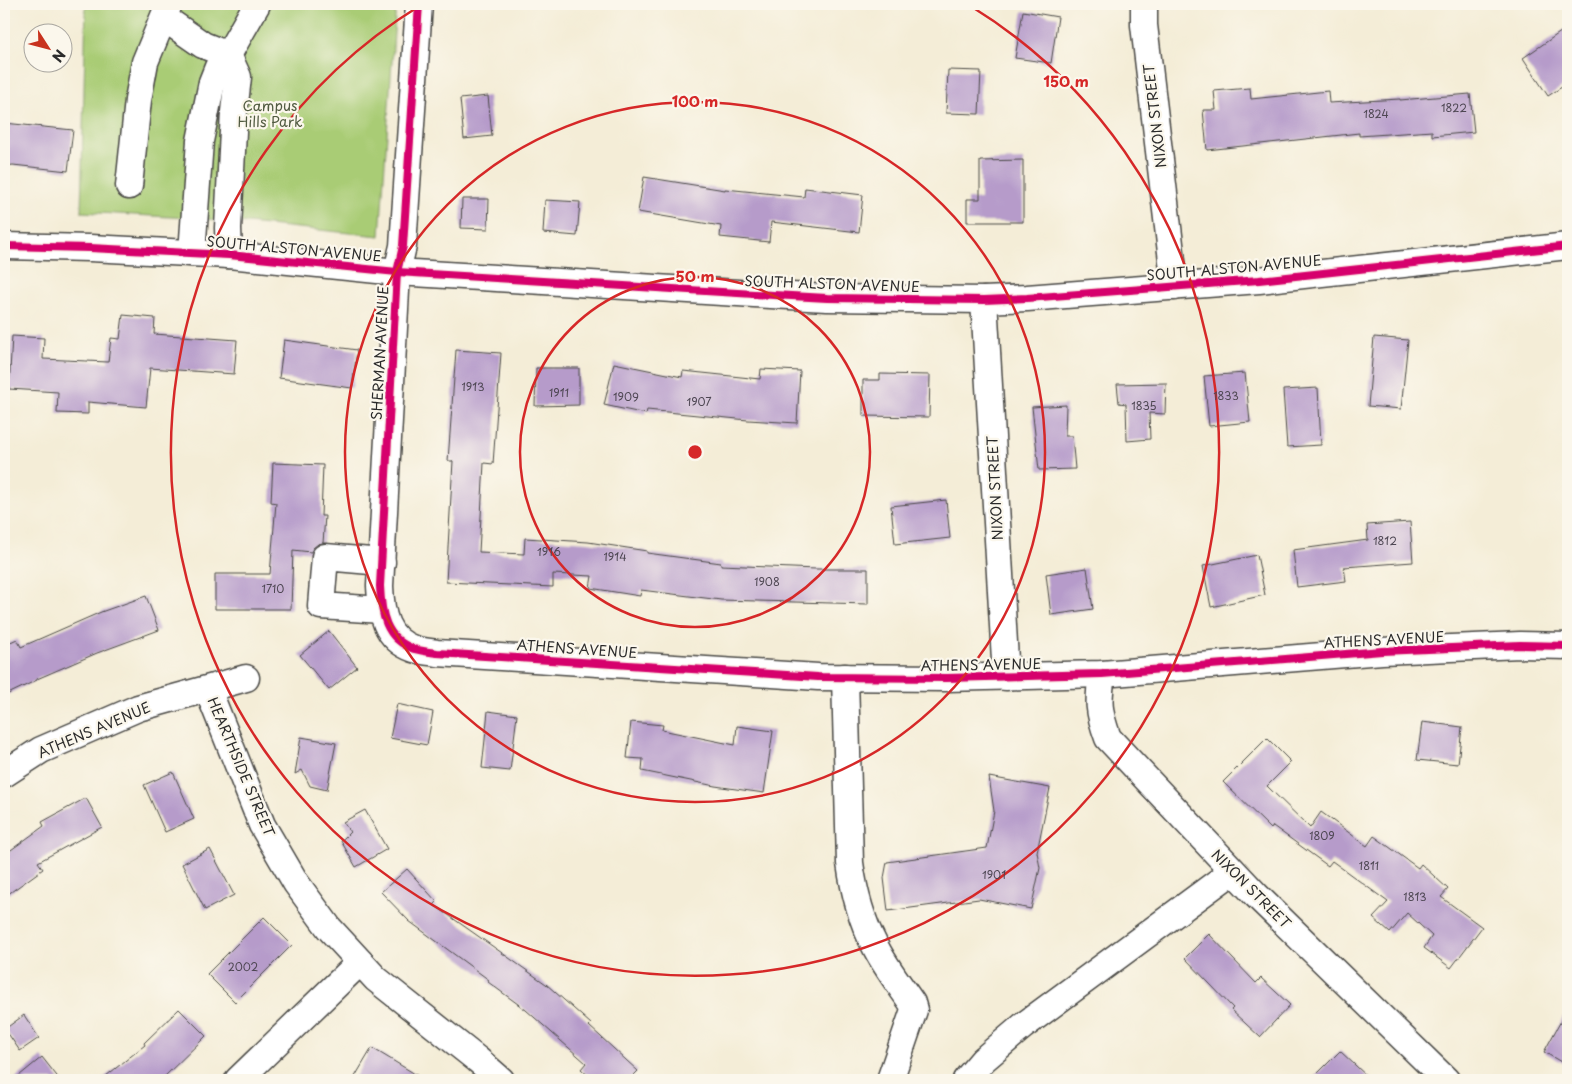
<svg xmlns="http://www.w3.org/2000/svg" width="1572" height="1084" font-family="'Playpen Sans',sans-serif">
  <rect width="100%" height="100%" fill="#fbf7ec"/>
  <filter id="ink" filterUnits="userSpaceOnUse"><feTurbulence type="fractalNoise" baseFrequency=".02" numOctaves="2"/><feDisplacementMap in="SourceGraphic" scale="10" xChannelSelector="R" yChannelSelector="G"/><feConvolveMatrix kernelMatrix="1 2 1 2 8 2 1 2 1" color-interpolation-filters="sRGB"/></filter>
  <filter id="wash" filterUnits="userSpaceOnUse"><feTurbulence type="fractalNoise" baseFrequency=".0096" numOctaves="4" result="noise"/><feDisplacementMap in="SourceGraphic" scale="20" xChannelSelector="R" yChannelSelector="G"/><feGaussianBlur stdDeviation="1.12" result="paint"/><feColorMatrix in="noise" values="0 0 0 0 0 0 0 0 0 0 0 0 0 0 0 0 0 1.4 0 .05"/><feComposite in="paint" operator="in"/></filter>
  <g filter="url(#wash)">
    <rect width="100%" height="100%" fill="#f4edd7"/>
    <path fill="#a9cc75" stroke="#6a7c50" d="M 86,4 L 396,4 L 380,236 L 206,219 L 81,212 Z"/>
    <g id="blocks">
      <g fill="#b69bca">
        <path d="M 1023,11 L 1058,17 L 1051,63 L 1015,58 Z"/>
        <path d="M 1568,27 L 1568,83 L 1548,96 L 1523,58 Z"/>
        <path d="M 948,70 L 981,71 L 979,114 L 946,113 Z"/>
        <path d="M 1250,88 L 1251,99 L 1328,91 L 1329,103 L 1400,99 L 1400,100 L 1470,94 L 1474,132 L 1432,136 L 1432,131 L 1359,136 L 1359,133 L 1207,150 L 1203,110 L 1216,110 L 1214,91 Z"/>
        <path d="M 488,96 L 492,136 L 464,139 L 460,99 Z"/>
        <path d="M 4,123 L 73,130 L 68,171 L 13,165 L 4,166 Z"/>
        <path d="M 1023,160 L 1023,222 L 967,222 L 967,199 L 980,199 L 980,161 Z"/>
        <path d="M 644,177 L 725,190 L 725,189 L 804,197 L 805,188 L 863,195 L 859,232 L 771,222 L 769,242 L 720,237 L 721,226 L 638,212 Z"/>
        <path d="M 462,199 L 489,199 L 488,229 L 461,228 Z"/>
        <path d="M 545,200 L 580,202 L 577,236 L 543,233 Z"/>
        <path d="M 123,315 L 155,318 L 154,334 L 237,340 L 234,374 L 150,368 L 146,407 L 88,402 L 88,414 L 57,413 L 58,392 L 9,389 L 12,336 L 44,338 L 43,359 L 108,362 L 111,338 L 120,339 Z"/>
        <path d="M 1374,337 L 1408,340 L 1401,409 L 1368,406 Z"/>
        <path d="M 284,340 L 357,350 L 352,388 L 279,378 Z"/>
        <path d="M 456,350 L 501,353 L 493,464 L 484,463 L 479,552 L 524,554 L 525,538 L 588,542 L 647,551 L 647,553 L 721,563 L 721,565 L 816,569 L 868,569 L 868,604 L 721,600 L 641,590 L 640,596 L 590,588 L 592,576 L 553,574 L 553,587 L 446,582 L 453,461 L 448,461 Z"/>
        <path d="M 614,363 L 682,377 L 683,371 L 760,379 L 761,369 L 800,371 L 797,423 L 748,420 L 647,410 L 646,414 L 604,405 Z"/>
        <path d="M 536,368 L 579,368 L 579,405 L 535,406 Z"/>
        <path d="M 1245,373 L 1250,422 L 1209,426 L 1204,376 Z"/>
        <path d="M 880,374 L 930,375 L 929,417 L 863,416 L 863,380 L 880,380 Z"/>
        <path d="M 1166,383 L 1165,414 L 1149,413 L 1150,439 L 1127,441 L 1126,404 L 1119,403 L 1117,384 Z"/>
        <path d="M 1318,388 L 1321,445 L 1287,447 L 1283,390 Z"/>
        <path d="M 1066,405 L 1065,436 L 1072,436 L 1075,469 L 1039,470 L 1032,407 Z"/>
        <path d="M 273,463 L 323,465 L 321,516 L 325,516 L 323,543 L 318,544 L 313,548 L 311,552 L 293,550 L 291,609 L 215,609 L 215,574 L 270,574 L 276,503 L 271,502 Z"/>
        <path d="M 946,500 L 950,538 L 895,544 L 891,506 Z"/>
        <path d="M 1410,522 L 1413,562 L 1344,567 L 1346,581 L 1297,587 L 1293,550 L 1368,540 L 1367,525 Z"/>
        <path d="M 1257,555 L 1265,595 L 1211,607 L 1203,566 Z"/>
        <path d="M 1087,568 L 1093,609 L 1051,615 L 1046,574 Z"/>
        <path d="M 146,596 L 159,630 L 97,653 L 37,679 L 37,680 L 4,696 L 4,645 L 17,639 L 21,647 L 101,612 Z"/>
        <path d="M 329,631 L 357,667 L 329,690 L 300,655 Z"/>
        <path d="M 397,704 L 433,712 L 427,745 L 390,738 Z"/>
        <path d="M 488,711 L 517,715 L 510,771 L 482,768 Z"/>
        <path d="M 631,722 L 663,725 L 662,730 L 735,745 L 737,726 L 773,731 L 764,793 L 715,786 L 642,771 L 643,759 L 627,758 Z"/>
        <path d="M 1422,722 L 1462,727 L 1458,764 L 1417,760 Z"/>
        <path d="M 301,737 L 336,743 L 327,790 L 310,786 L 302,770 L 295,774 Z"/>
        <path d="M 1267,738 L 1291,762 L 1267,786 L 1310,828 L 1321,812 L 1367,846 L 1374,836 L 1418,868 L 1421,864 L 1448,889 L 1441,897 L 1482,927 L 1451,968 L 1424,948 L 1432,936 L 1407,913 L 1390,933 L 1373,918 L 1388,902 L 1332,861 L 1328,866 L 1273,826 L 1271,829 L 1223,782 Z"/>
        <path d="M 173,772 L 194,819 L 165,832 L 144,785 Z"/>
        <path d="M 989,777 L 1050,788 L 1037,852 L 1040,868 L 1031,909 L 979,899 L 888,911 L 884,878 L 887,862 L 987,848 L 994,811 Z"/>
        <path d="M 86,798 L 102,827 L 38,862 L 43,869 L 4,897 L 4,855 L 44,826 L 42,822 Z"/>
        <path d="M 365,810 L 387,849 L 356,867 L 341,841 L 350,832 L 343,822 Z"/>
        <path d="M 210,849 L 234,895 L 205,910 L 182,864 Z"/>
        <path d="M 407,869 L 437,902 L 434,905 L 546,984 L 591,1024 L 589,1026 L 638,1071 L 629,1080 L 593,1080 L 581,1069 L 586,1063 L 526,1010 L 488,982 L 489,980 L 409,921 L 381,892 Z"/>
        <path d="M 264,917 L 292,945 L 235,1002 L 207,974 Z"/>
        <path d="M 1209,934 L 1256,983 L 1261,978 L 1290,1005 L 1260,1037 L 1231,1010 L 1233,1008 L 1185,958 Z"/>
        <path d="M 1568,1008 L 1568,1066 L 1544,1052 Z"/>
        <path d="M 179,1009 L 206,1036 L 161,1080 L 101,1080 L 145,1045 L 144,1043 Z"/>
        <path d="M 24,1015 L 39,1038 L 20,1051 L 5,1029 Z"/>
        <path d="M 372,1048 L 425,1080 L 353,1080 Z"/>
        <path d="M 1340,1051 L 1371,1080 L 1311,1080 Z"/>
        <path d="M 42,1057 L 60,1080 L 14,1080 Z"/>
      </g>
    </g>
  </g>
  <g filter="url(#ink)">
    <use href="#blocks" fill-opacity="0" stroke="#494845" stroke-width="1"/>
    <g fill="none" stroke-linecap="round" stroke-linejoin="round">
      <defs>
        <g id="minor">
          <path d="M 419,4 L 403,246 L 397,272 L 380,586 C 381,613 385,639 414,649 C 421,651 430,652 437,653 L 818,677 L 947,678 L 1102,674 L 1382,651 L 1520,645 L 1568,646"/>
          <path d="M 1144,4 L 1144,25 L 1173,269 L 1174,287"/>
          <path d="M 164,18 L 203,45 L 228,55 L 238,77 L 234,112 L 228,228 L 229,255"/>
          <path d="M 129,186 L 138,100 L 145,62 L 169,4"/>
          <path d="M 4,246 L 90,248 L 229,255 L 397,272 L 754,294 L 827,298 L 984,300 L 1027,298 L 1259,280 L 1568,246"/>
          <path d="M 192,253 L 200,141 L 212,82 L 218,67 L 228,55 L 257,4"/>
          <path d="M 984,300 L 1006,677"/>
          <path d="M 382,562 L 325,557 L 321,606 L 382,610"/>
          <path d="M 1102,674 C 1098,702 1098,711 1108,738 L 1256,895 L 1446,1080"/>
          <path d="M 845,677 L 850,863 C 854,892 861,919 874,944 C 884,965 899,984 912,1003 L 914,1010 L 890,1080"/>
          <path d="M 208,690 L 262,825 L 296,883 L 329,928 L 376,979 L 478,1060 L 501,1080"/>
          <path d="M 4,774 L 41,750 L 138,708 L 246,678"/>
          <path d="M 238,1080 L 360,962"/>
          <path d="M 966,1080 L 983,1060 L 1023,1026 L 1233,871"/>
        </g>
      </defs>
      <use href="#minor" stroke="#494845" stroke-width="29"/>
      <use href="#minor" stroke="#fff" stroke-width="26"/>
      <defs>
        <g id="cycleway">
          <path d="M 419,4 L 403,246 L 397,272 L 380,586 C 381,613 385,639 414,649 C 421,651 430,652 437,653 L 818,677 L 947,678 L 1102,674 L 1382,651 L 1520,645 L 1568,646"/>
          <path d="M 4,246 L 90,248 L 229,255 L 397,272 L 754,294 L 827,298 L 984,300 L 1027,298 L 1259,280 L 1568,246"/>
        </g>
      </defs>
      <use href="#cycleway" stroke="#fbf7ec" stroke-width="11"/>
      <use href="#cycleway" stroke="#d6006c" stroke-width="8"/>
    </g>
  </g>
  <g fill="none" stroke="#d62828" stroke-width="2.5">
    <circle cx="695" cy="452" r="175"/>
    <circle cx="695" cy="452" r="350"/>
    <path d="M969 5A524 524 0 1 1 421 5"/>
  </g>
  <g text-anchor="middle" stroke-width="4.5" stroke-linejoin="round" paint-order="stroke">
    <g font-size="11" fill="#4e4753">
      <text x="1454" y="112">1822</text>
      <text x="1376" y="118">1824</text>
      <text x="473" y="391">1913</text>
      <text x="559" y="397">1911</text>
      <text x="1226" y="400">1833</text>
      <text x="626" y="401">1909</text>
      <text x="699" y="406">1907</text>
      <text x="1144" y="410">1835</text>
      <text x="1385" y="545">1812</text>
      <text x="549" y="556">1916</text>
      <text x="615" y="561">1914</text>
      <text x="767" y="586">1908</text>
      <text x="273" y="593">1710</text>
      <text x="1322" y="840">1809</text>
      <text x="1369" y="870">1811</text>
      <text x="994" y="879">1901</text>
      <text x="1415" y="901">1813</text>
      <text x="243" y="971">2002</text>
    </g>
    <g font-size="14" fill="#515b41" stroke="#fbf7ec">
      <text x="270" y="111">Campus<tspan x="270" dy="16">Hills Park</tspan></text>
    </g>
    <g font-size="14" fill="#2b2b2b" stroke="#fbf7ec">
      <text transform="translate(1155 116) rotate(-97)" y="5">NIXON STREET</text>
      <text transform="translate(294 249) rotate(5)" y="5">SOUTH ALSTON AVENUE</text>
      <text transform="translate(1234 268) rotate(-5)" y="5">SOUTH ALSTON AVENUE</text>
      <text transform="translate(832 284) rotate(2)" y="5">SOUTH ALSTON AVENUE</text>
      <text transform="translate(380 353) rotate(-87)" y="5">SHERMAN AVENUE</text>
      <text transform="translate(995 488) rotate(-93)" y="5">NIXON STREET</text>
      <text transform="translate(1384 640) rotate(-3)" y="5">ATHENS AVENUE</text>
      <text transform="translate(577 649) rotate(4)" y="5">ATHENS AVENUE</text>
      <text transform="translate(981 665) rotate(-1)" y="5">ATHENS AVENUE</text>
      <text transform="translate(94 730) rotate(-23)" y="5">ATHENS AVENUE</text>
      <text transform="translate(241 767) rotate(67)" y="5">HEARTHSIDE STREET</text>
      <text transform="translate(1251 889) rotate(45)" y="5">NIXON STREET</text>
    </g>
  </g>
  <circle cx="695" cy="452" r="8" fill="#d62828" stroke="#fbf7ec" stroke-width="2.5"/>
  <g font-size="15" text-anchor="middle" font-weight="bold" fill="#d62828" stroke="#fbf7ec" stroke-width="4.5" stroke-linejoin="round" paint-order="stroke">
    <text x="1066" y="87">150 m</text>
    <text x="695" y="107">100 m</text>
    <text x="695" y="282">50 m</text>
  </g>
  <rect width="1572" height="1084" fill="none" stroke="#fbf7ec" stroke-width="20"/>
  <g transform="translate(48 48) rotate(126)"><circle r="24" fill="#fbf7ec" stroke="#a8a59f"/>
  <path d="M0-4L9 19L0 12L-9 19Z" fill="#c8321e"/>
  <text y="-8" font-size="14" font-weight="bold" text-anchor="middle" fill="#2b2b2b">N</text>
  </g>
</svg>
